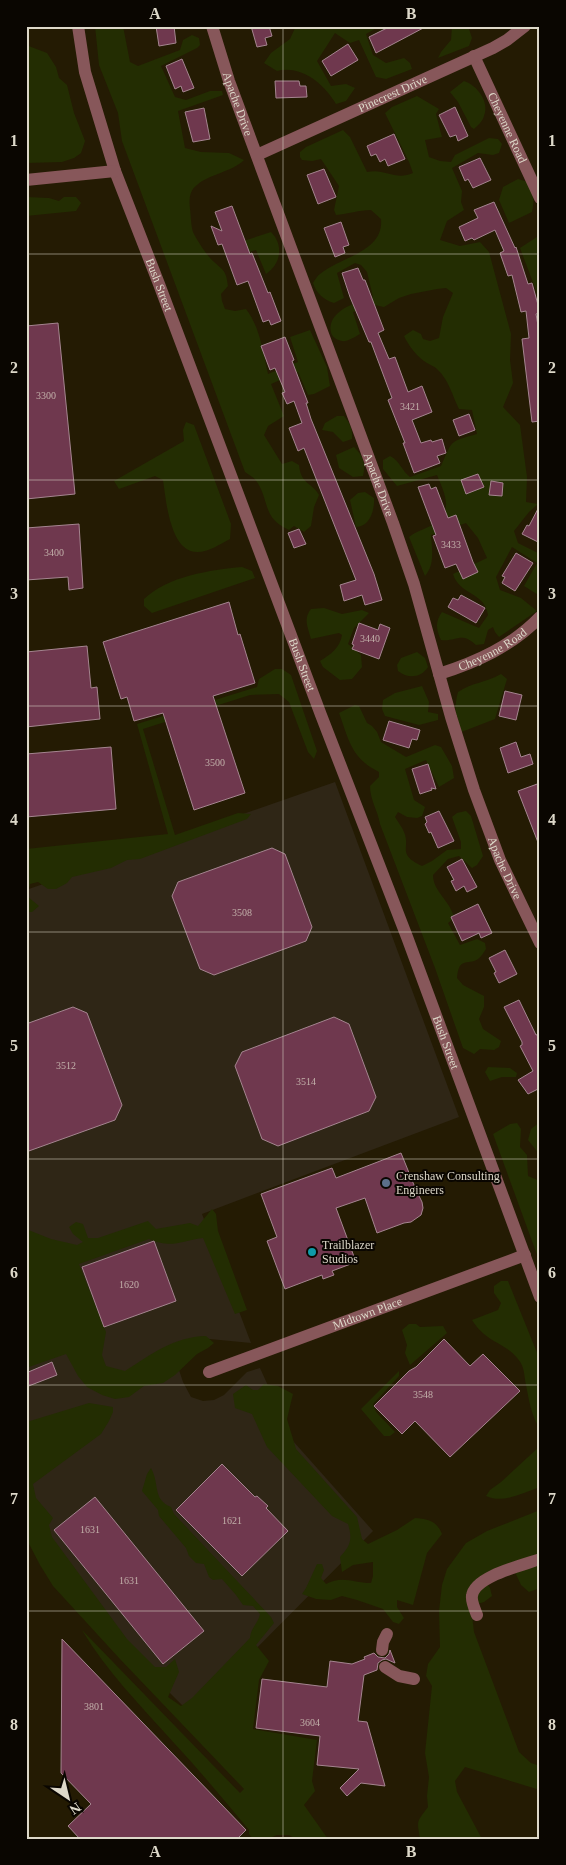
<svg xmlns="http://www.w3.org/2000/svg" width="566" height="1865" font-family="Georgia,serif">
  <rect width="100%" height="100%" fill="#241b03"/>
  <path fill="#2f2616" d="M 335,782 L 459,1117 L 202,1214 L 251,1343 L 210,1339 L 194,1342 L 178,1367 L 183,1382 L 191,1397 L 203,1401 L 214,1400 L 224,1395 L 247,1372 L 260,1368 L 293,1441 L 373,1531 L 191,1714 L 71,1594 L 26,1517 L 26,890 Z"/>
  <g fill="#232d02">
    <path d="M 95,26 L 123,26 L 130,62 L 138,66 L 180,50 L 183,40 L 192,35 L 199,38 L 200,45 L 197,48 L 161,66 L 175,97 L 186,100 L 210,91 L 222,91 L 223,95 L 178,111 L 185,148 L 201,152 L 229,153 L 244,160 C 232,172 209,174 197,185 C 189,191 189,200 190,209 C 191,216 191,226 193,232 C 196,239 208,257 213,261 C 224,271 226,270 228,286 L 221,294 L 222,301 L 225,309 L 235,311 L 246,309 C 260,327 263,352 268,374 L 298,362 L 290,337 L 310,330 L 327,367 L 330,386 L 314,394 L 308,395 L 298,372 L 271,384 L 284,416 L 268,426 L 264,435 L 282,464 L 292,461 L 299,465 C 301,485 312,482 319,495 L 314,507 L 311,526 L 304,532 L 294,526 L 289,530 C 262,518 270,502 257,482 C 255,478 249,475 245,472 L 122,141 L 118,113 L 99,65 Z"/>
    <path d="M 296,26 L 380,26 L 366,34 L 373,55 L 386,63 L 404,58 L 410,63 L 412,69 L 386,79 L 376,77 L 359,40 L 350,43 L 335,33 L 317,61 L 331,86 L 346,84 L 355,88 L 346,101 L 336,104 C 324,84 302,65 277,71 L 264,63 L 271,53 L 290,39 Z"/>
    <path d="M 452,26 L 468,26 L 472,38 L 469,46 L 438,58 L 441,52 L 451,40 Z"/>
    <path d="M 26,45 L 47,53 L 56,67 L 59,78 L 67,85 L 74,113 L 85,141 L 81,153 L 74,158 L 62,162 L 26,163 Z"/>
    <path d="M 464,81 C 477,85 490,102 484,116 C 483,121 478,125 474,129 L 471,127 L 458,102 L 450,92 Z"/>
    <path d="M 417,96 L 439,109 L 436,114 L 442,137 L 425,140 L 429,157 L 440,161 L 451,162 L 455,155 L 489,138 L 498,139 L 502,144 L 499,153 L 493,155 L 478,153 L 452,168 L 462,191 L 461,202 L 464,210 L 447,221 L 440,240 L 460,246 L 480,242 L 489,252 L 511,334 L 510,360 L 513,383 L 503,407 L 520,425 L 527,477 L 526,502 L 538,504 L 529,512 L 514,531 L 518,543 L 540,554 L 540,596 L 524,586 L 537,563 L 512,547 L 496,577 L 500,590 L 521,598 L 537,611 L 499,637 L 495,632 L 493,627 L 488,630 L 484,644 L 476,645 C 461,631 457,642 441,640 C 436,629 435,622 442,612 L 479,628 L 488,615 C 485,592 459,595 453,574 L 487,558 L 478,538 L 466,523 L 431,535 C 432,549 435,565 425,576 L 409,537 C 418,530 429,528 437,522 C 454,509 443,490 437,475 L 397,486 L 383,469 L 383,460 L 390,456 C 400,461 402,471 410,477 L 441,466 C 453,440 448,442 477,434 L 472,410 L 459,409 C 452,395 449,380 437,369 C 434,366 430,365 427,363 C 418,358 408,345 404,336 L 413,330 L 421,334 L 423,339 L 430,341 L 439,338 L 443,317 L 453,293 L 446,288 L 437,289 L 411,294 L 399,298 L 384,307 L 375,305 L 353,312 L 360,334 C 355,337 347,342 342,341 C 327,339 328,322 337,314 C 346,305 361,301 373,297 L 367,272 L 361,265 L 355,263 L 337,273 L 344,298 L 334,303 C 324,300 316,293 313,283 C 315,280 317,276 320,274 C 340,257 384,252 381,219 L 371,210 C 359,210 348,214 336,215 L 334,210 L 339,186 L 321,159 L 312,161 L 302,160 L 300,157 L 300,152 L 306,147 L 343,130 L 350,137 L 367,172 C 385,168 395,181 413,173 L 409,162 L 385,113 L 392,107 Z"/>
    <path d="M 518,179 L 528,182 C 533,195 535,198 532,212 L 509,223 L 499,200 L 503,187 Z"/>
    <path d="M 26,197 L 49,198 L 59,201 L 64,197 L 76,197 L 81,203 L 76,211 L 26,216 Z"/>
    <path d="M 271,232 C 284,245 281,264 266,274 L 256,250 L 232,257 L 231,245 Z"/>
    <path d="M 540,235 L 540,301 L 520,248 Z"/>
    <path d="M 337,416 L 344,416 C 350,423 353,430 352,439 L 343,442 L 333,432 L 322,430 L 325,423 Z"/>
    <path d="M 186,422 L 194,425 L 231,524 L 230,539 C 220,544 209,552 197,552 C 170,552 166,500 163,480 L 155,476 L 119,489 L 114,481 L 184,441 L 183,430 Z"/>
    <path d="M 354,447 C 363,456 366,463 363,476 L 353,477 L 339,468 L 336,455 Z"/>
    <path d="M 365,492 L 374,498 C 375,509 370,527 356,527 L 350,500 L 358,493 Z"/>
    <path d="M 242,567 L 252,571 L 255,578 L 152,613 L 144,606 L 144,599 C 168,576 210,570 242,567 Z"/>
    <path d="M 324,608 L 342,614 L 362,610 L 369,613 L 354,628 L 348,644 L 361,655 L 362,667 L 352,679 L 340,680 L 323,667 L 320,661 C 331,654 340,648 342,635 L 339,633 L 311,639 C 308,627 303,619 311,609 Z"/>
    <path d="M 417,652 L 425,658 L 428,667 C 421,678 408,679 398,671 L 397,665 L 401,658 Z"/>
    <path d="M 275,669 L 282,669 L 291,675 L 317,751 L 314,759 L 308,752 L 289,702 L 279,694 L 250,695 L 143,729 L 175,835 L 238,813 L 251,814 L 247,819 L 140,859 L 127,860 L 111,868 L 72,877 L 67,883 L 56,889 L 48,889 L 38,882 L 30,884 L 27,896 L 39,906 L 32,912 L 26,912 L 26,849 L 168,834 L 137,724 L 257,687 L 259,679 Z"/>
    <path d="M 501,674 L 507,679 L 495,719 L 459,733 C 455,718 454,706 458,692 C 473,682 485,683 501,674 Z"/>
    <path d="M 422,686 L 429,702 L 428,712 L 438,714 L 438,720 L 419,725 L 385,716 L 382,709 L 383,700 L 395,693 Z"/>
    <path d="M 355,705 L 359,706 L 367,723 L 372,726 L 377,732 L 381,742 L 406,757 L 435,745 L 441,747 L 452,766 L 454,778 L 439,787 L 426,760 L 405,769 L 414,800 L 425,807 L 422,816 L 417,818 L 407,817 L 398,812 L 395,817 C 398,822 402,827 404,832 C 411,848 396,854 422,866 L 432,861 L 447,850 L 461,849 L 461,842 L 452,817 L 457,813 L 466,811 L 471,816 L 483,856 L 477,865 L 472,868 L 459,856 L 448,859 L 433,875 C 433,892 451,901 454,918 L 448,923 L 460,945 L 477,939 L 485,943 L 486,949 C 484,952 481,957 478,959 C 467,966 459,956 457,978 L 463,985 L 484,996 L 484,1007 L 479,1019 L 483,1029 L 501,1041 L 499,1047 L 494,1050 L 480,1049 L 474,1054 L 463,1048 L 435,968 L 380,824 C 378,811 370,800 370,786 L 379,777 L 379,772 C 351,758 349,740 339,713 Z"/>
    <path d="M 488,1067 L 510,1068 L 517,1073 L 516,1077 L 502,1077 L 490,1081 L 485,1072 Z"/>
    <path d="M 540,1122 L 540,1155 L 528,1140 L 531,1129 Z"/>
    <path d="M 517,1123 L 521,1129 L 520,1147 L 527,1155 L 528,1176 L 540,1181 L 540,1263 L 493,1134 L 510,1124 Z"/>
    <path d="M 212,1209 L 216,1214 L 218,1231 L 247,1310 L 235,1314 L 203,1238 C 179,1241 173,1249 149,1239 L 79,1264 L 106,1332 L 102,1355 L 106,1366 L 125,1371 C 152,1354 173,1337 206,1336 L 214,1343 L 208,1348 L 197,1354 L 175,1375 L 163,1383 L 144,1386 L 129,1397 L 115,1399 L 102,1395 L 87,1387 L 78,1376 L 66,1354 L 26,1368 L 26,1229 L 51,1239 L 77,1245 L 83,1242 L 73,1234 L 69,1227 L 76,1222 L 83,1224 L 88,1238 L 98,1238 L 148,1221 L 156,1229 L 190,1223 L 198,1226 Z"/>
    <path d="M 501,1281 L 508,1281 L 540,1360 L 540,1429 C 531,1416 529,1400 526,1385 C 524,1376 525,1367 518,1359 C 505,1342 486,1343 472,1320 L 498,1310 L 501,1303 L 494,1293 L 494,1286 Z"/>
    <path d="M 409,1324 L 416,1324 L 420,1327 L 443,1326 L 447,1333 L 410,1365 L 405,1353 L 407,1345 L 402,1330 Z"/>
    <path d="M 399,1371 L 399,1376 L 373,1404 L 376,1412 L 395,1432 L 390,1436 L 384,1436 L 361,1409 Z"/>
    <path d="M 264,1384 L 278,1386 L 293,1394 L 287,1419 L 296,1449 L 357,1517 L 362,1539 L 368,1544 L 397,1530 L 415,1518 C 428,1519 437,1521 442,1534 L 427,1553 L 413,1605 L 397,1600 L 397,1607 L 404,1618 L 399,1624 L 393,1622 L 383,1609 L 357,1600 L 342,1596 L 331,1600 L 316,1599 L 302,1594 L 306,1588 L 317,1564 L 322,1564 L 324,1570 L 321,1578 L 326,1584 C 343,1575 353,1583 371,1583 L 373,1576 L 373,1562 L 353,1565 L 342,1572 L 340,1557 C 350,1546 353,1540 348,1524 L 332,1516 L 267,1447 L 252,1414 L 235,1408 L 233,1394 L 246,1385 L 253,1390 L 258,1390 Z"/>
    <path d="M 89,1403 L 113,1407 L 113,1412 L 109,1421 L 101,1434 L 33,1484 L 36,1498 L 53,1518 L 49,1525 L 52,1537 L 127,1639 L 155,1667 L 166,1667 L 175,1659 L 179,1672 L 168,1697 L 181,1706 L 192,1698 L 250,1638 C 251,1627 258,1624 260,1614 L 253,1606 L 243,1605 L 236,1595 L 222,1579 L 213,1580 L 209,1577 L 204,1564 L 196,1563 L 189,1556 L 186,1548 L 159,1516 L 158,1510 L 142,1491 L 147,1474 L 151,1468 C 160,1484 152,1499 171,1507 L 174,1514 L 271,1617 L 274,1623 L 256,1645 L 269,1661 L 259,1680 L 253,1729 L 317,1740 L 312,1781 L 315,1791 L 304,1805 L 328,1839 L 296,1839 L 289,1835 L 277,1835 L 267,1839 L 253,1839 L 249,1834 L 249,1830 C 224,1800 200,1771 174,1743 C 141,1706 107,1672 82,1630 L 240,1793 L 244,1789 L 119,1658 L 53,1586 L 40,1565 L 26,1538 L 26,1419 L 30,1421 Z"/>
    <path d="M 540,1446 L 540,1487 C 522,1493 504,1504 486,1496 L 490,1490 L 501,1482 Z"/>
    <path d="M 540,1510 L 540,1588 L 529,1592 L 521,1585 L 514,1570 L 486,1582 L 490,1588 L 492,1596 L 484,1602 L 471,1606 L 474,1632 L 519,1752 L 531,1763 L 540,1766 L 540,1790 L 465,1767 L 455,1781 L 457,1792 L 482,1839 L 420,1839 C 417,1820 416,1823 428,1807 L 427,1796 L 429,1777 L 425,1753 L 432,1686 L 426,1676 L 428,1664 L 440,1647 L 439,1611 L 442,1585 L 447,1569 L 466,1543 L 487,1531 Z"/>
  </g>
  <g fill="#6f384e" stroke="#a58590">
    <path d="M 156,26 L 174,26 L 176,43 L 159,46 Z"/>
    <path d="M 251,26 L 269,26 L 272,36 L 265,38 L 267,45 L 257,47 Z"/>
    <path d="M 391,26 L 427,26 L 376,53 L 369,37 Z"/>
    <path d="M 348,44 L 358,60 L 331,76 L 322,61 Z"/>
    <path d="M 182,59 L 194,88 L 183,92 L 181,86 L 175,89 L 166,66 Z"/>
    <path d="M 275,81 L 299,81 L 300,86 L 306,86 L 307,97 L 276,98 Z"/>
    <path d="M 455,107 L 468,136 L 458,141 L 456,135 L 450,137 L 439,115 Z"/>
    <path d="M 204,108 L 210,139 L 193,142 L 185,112 Z"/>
    <path d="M 394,134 L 405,159 L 388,166 L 385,159 L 380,162 L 376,154 L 371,156 L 367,146 Z"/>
    <path d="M 480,158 L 491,180 L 473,188 L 468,179 L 465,181 L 459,167 Z"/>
    <path d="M 324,169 L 336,197 L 318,204 L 307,175 Z"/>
    <path d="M 494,202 L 515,248 L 516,247 L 528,284 L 532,283 L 540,312 L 536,314 L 540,337 L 540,421 L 532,422 L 522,339 L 529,338 L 526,311 L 521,312 L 512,275 L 508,276 L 500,253 L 504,251 L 495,230 L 474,240 L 472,238 L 465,241 L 459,227 L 478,218 L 474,210 Z"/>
    <path d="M 232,206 L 250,254 L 252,253 L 268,293 L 270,292 L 281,321 L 271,325 L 269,320 L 263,322 L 248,281 L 237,285 L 222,244 L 218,245 L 211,226 L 222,231 L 215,212 Z"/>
    <path d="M 341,222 L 349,245 L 343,247 L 345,253 L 335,257 L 324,228 Z"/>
    <path d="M 358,268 L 363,280 L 365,280 L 384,330 L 378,333 L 389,359 L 395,357 L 408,392 L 422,386 L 432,412 L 412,420 L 421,443 L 431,440 L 432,442 L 442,439 L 446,453 L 437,456 L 440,463 L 414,473 L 403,443 L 405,443 L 388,400 L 392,398 L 371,342 L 369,342 L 350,297 L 342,273 Z"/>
    <path d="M 58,323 L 75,494 L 26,499 L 26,326 Z"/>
    <path d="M 285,337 L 294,360 L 292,361 L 308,403 L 306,403 L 311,419 L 374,574 L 382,600 L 365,605 L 362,595 L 344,601 L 340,585 L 356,580 L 304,448 L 298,451 L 289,428 L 302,423 L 294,401 L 287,404 L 282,393 L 285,392 L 275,368 L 270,370 L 261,346 Z"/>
    <path d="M 469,414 L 475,430 L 459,436 L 453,420 Z"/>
    <path d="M 478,474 L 484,487 L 466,494 L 461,480 Z"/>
    <path d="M 491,481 L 503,483 L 502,496 L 489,495 Z"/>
    <path d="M 429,484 L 431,489 L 436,487 L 448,518 L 456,515 L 473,562 L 478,572 L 463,579 L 456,564 L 445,568 L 433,536 L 436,535 L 418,487 Z"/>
    <path d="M 540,505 L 540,543 L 522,534 L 527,525 L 529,526 Z"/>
    <path d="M 79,524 L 83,588 L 69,590 L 68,577 L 26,580 L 26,528 Z"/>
    <path d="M 299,529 L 306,544 L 294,548 L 288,533 Z"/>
    <path d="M 516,553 L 533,563 L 515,591 L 502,583 L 505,577 L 502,576 Z"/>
    <path d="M 461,595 L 485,608 L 476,623 L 448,607 L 453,598 L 458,600 Z"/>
    <path d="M 229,602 L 238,635 L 240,634 L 255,683 L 213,696 L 245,793 L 194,810 L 163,713 L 134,721 L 127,697 L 121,699 L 103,642 Z"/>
    <path d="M 359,623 L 378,630 L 380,624 L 390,628 L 379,659 L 352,649 L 354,645 L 352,644 Z"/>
    <path d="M 87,646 L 91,688 L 97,687 L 100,719 L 26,727 L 26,652 Z"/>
    <path d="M 505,691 L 522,695 L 516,720 L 499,716 Z"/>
    <path d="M 389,721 L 420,730 L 417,740 L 412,739 L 409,748 L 383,740 Z"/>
    <path d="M 516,742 L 521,757 L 530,754 L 533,764 L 508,773 L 500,748 Z"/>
    <path d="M 111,747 L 116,809 L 26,817 L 26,754 Z"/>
    <path d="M 428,764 L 436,789 L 431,788 L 432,790 L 420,794 L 412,769 Z"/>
    <path d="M 540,783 L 540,845 L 539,845 L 518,791 Z"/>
    <path d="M 439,811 L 454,841 L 438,848 L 431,832 L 429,833 L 425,824 L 427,822 L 425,817 Z"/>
    <path d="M 272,848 L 285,854 L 312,927 L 306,941 L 214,975 L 200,969 L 172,896 L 178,882 Z"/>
    <path d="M 462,859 L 477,887 L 467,892 L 464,886 L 456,891 L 451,881 L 454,880 L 447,867 Z"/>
    <path d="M 478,904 L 492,933 L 481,938 L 479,933 L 462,941 L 451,917 Z"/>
    <path d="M 505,950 L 517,974 L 499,983 L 494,973 L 496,972 L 489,958 Z"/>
    <path d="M 519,1000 L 536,1035 L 540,1034 L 540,1088 L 528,1094 L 518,1080 L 533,1071 L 520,1046 L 522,1045 L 522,1042 L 504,1007 Z"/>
    <path d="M 73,1007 L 87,1013 L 122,1105 L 115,1120 L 26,1152 L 26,1024 Z"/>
    <path d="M 334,1017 L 349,1024 L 376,1097 L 369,1111 L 278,1146 L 262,1139 L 235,1066 L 242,1052 Z"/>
    <path d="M 401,1153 L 416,1190 L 422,1202 L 423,1208 L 421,1215 L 411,1222 L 404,1223 L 377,1233 L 365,1198 L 336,1208 L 356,1262 L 332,1271 L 334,1275 L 323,1279 L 322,1275 L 285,1289 L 267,1241 L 277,1237 L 261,1194 L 332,1168 L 336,1178 Z"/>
    <path d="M 154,1241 L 176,1301 L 104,1327 L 82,1267 Z"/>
    <path d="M 444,1339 L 470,1366 L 483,1354 L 520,1391 L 450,1457 L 415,1421 L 402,1434 L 374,1406 L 409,1371 L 416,1367 Z"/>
    <path d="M 52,1362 L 57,1375 L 26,1387 L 26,1373 Z"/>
    <path d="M 222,1464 L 255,1497 L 257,1496 L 268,1506 L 266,1508 L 288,1531 L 242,1576 L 176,1510 Z"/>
    <path d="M 95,1497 L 204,1631 L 163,1664 L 54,1530 Z"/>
    <path d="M 62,1639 L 246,1830 L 237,1839 L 80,1839 L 68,1826 L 91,1804 L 61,1773 Z"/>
    <path d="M 390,1650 L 395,1663 L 386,1659 L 382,1660 L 378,1663 L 377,1670 L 364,1675 L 358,1721 L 367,1722 L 385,1786 L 361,1783 L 347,1796 L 340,1788 L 359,1769 L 317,1765 L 320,1736 L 256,1728 L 262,1679 L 327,1687 L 330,1661 L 352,1664 L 365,1659 L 364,1657 L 374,1653 L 378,1657 L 385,1658 L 389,1654 Z"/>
  </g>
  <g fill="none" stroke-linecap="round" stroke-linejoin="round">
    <g stroke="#87575a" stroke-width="12">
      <path id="s1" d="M 78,26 L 85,72 L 115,171 L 159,284 L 321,715 L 407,937 L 540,1297"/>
      <path id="s2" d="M 212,26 L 229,81 L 393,523 L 414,584 L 451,717 L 474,790 L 500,860 L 540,943"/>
      <path id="s3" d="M 474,56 L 540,198"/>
      <path id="s4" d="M 257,155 L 493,48 L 507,40 L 525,26"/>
      <path d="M 26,180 L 115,171"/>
      <path id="s5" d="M 439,674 C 477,662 512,646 540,617"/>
      <path id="s6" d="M 209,1372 L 525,1255"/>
      <path d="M 477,1615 C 475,1610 471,1601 472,1596 C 474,1576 524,1565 540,1559"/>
      <path d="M 382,1650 L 383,1642 L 387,1634"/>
      <path d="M 385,1667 L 399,1676 L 414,1679"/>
    </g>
  </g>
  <path fill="none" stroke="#ddd8c9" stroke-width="1" stroke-opacity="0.55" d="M 283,26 L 283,1839M 26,254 L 540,254M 26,480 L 540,480M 26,706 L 540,706M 26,932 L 540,932M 26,1159 L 540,1159M 26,1385 L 540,1385M 26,1611 L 540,1611"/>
  <circle fill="#5c6f8a" stroke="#0a0601" stroke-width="2" cx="386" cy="1183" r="5"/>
  <circle fill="#0f9aa8" stroke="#0a0601" stroke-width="2" cx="312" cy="1252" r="5"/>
  <g text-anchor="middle" stroke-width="4" stroke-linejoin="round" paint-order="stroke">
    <g font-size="10" fill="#c2b0aa">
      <text x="46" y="399">3300</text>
      <text x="410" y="410">3421</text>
      <text x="451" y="548">3433</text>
      <text x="54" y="556">3400</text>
      <text x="370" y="642">3440</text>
      <text x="215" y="766">3500</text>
      <text x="242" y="916">3508</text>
      <text x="66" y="1069">3512</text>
      <text x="306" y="1085">3514</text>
      <text x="129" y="1288">1620</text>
      <text x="423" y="1398">3548</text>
      <text x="232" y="1524">1621</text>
      <text x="90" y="1533">1631</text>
      <text x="129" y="1584">1631</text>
      <text x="94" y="1710">3801</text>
      <text x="310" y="1726">3604</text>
    </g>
    <g font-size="12" fill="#ddd8c9" stroke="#0a0601">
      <text dy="4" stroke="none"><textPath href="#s4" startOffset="149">Pinecrest Drive</textPath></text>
      <text dy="4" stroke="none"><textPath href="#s2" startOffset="82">Apache Drive</textPath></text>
      <text dy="4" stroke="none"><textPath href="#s3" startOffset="79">Cheyenne Road</textPath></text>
      <text dy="4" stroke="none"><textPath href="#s1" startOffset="272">Bush Street</textPath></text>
      <text dy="4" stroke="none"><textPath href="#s2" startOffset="488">Apache Drive</textPath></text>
      <text dy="4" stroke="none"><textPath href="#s5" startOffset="59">Cheyenne Road</textPath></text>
      <text dy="4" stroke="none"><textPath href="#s1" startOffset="678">Bush Street</textPath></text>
      <text dy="4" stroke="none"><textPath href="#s2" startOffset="892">Apache Drive</textPath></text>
      <text dy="4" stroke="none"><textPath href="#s1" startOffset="1082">Bush Street</textPath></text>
      <text dy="4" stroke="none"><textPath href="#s6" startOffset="169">Midtown Place</textPath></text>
    </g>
    <g font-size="12" fill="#ddd8c9" stroke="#0a0601" text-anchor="start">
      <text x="396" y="1180">Crenshaw Consulting<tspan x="396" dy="14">Engineers</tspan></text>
      <text x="322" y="1249">Trailblazer<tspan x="322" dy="14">Studios</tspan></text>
    </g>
  </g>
  <rect width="566" height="1865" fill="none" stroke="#0a0601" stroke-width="55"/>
  <g transform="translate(68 1798) rotate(145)" stroke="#0a0601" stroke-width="4" paint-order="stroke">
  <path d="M0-4L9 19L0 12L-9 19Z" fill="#ddd8c9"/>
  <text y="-8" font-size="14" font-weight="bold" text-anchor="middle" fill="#ddd8c9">N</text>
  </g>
  <rect x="28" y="28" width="510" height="1810" fill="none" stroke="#ddd8c9" stroke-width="2"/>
  <g font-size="16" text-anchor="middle" font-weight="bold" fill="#ddd8c9">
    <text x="155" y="19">A</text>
    <text x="411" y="19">B</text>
    <text x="14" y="146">1</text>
    <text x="552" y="146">1</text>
    <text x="14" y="373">2</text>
    <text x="552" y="373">2</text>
    <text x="14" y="599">3</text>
    <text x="552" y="599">3</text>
    <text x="14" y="825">4</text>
    <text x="552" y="825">4</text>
    <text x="14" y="1051">5</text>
    <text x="552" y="1051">5</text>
    <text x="14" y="1278">6</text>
    <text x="552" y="1278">6</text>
    <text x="14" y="1504">7</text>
    <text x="552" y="1504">7</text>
    <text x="14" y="1730">8</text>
    <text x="552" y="1730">8</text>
    <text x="155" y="1857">A</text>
    <text x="411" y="1857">B</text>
  </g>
</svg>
